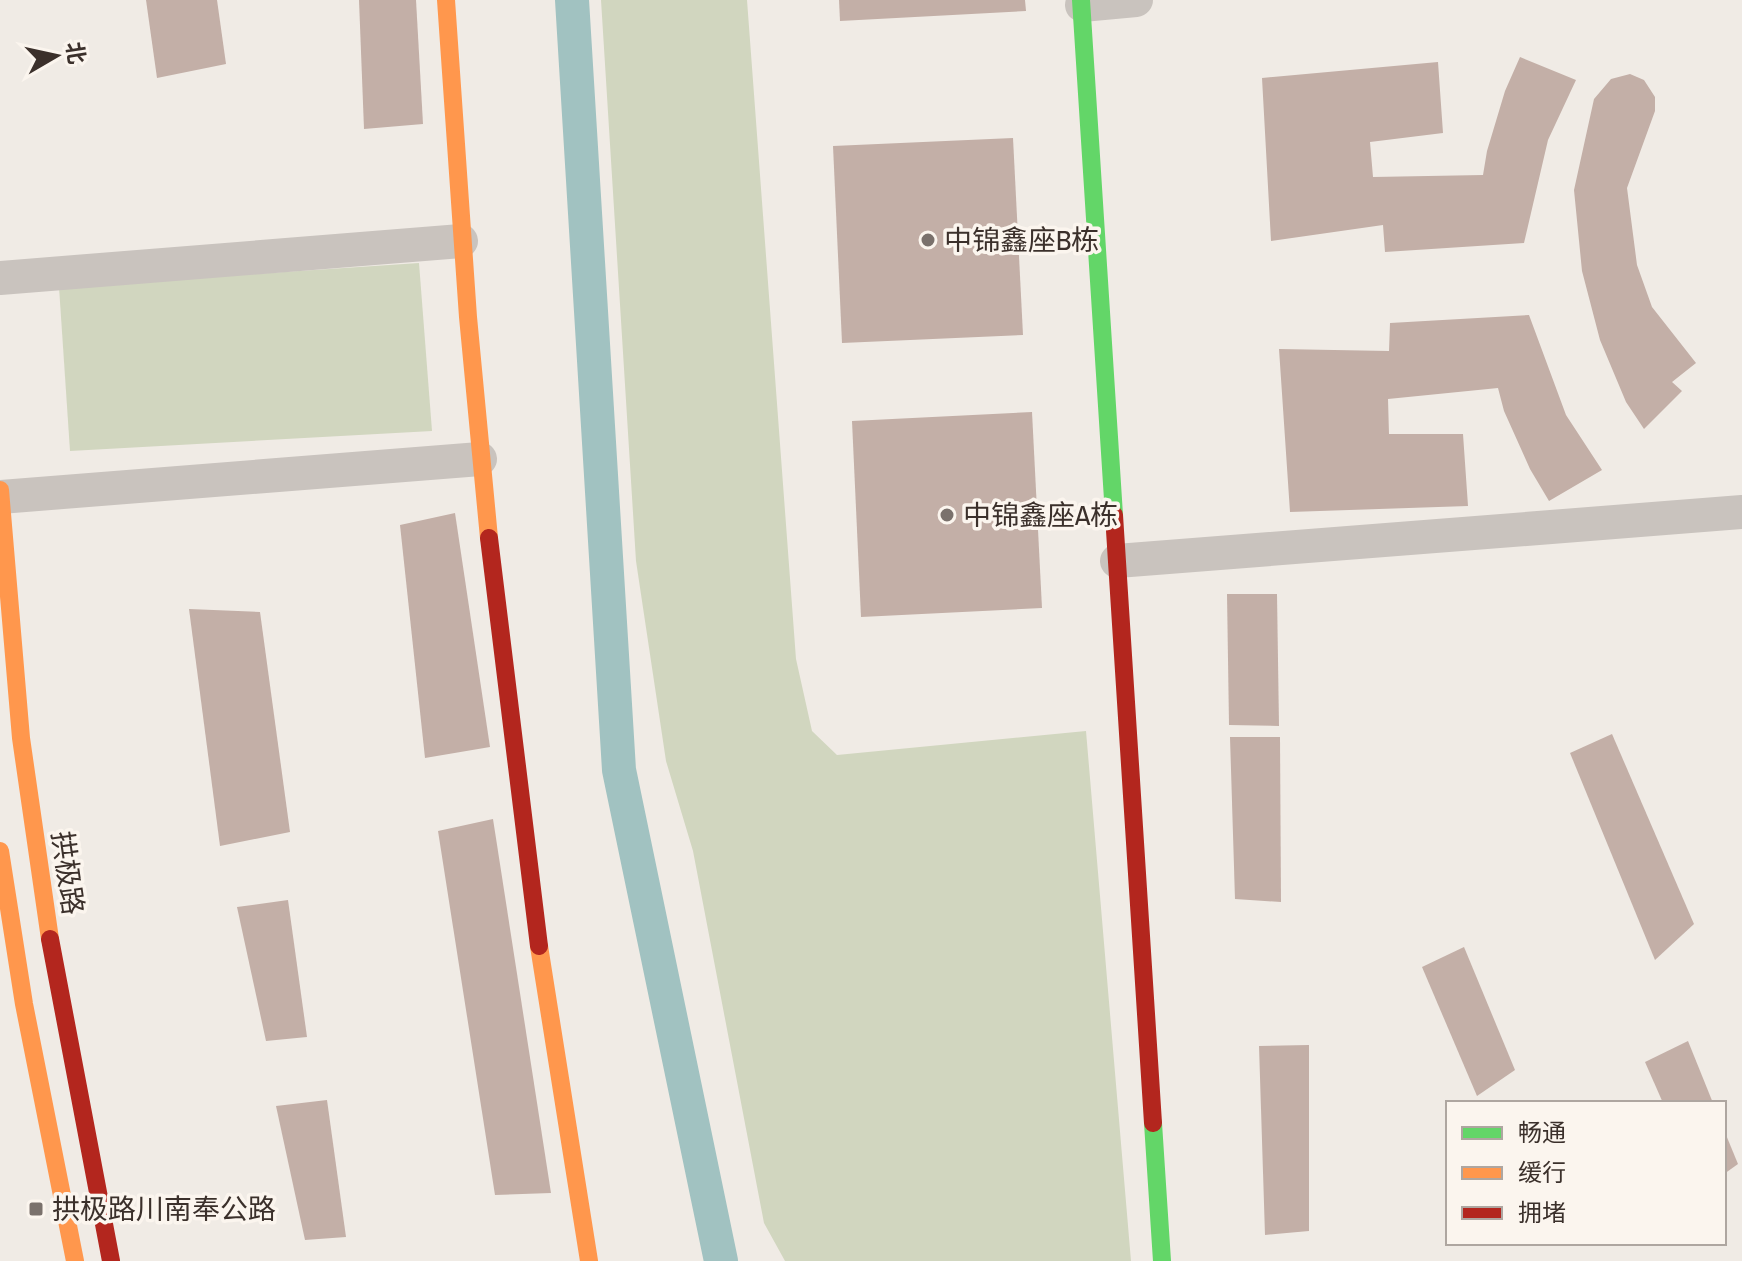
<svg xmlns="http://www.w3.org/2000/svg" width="1742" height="1261" font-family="'Archivo Narrow','Noto Sans SC',sans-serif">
  <rect width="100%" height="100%" fill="#f0ebe5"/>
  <g fill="#d1d6bf">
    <path d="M 601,0 L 747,0 L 796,659 L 812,731 L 837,755 L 1086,731 L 1131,1261 L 785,1261 L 764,1223 L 693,851 L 666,761 L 636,561 Z"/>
    <path d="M 419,263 L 432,431 L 70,451 L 59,287 Z"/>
  </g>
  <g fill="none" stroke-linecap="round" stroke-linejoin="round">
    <path stroke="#a1c2c1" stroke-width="34" d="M 572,0 L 619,770 L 721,1261"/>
  </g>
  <g fill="#c3afa7">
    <path d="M 146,0 L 217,0 L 226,64 L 157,78 Z"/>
    <path d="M 359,0 L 416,0 L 423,124 L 364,129 Z"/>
    <path d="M 839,0 L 1025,0 L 1026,11 L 840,21 Z"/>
    <path d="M 1520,57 L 1576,80 L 1548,140 L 1524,243 L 1385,252 L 1383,225 L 1271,241 L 1262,78 L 1438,62 L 1443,133 L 1370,142 L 1373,177 L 1483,175 L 1487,151 L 1505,91 Z"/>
    <path d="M 1630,74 L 1644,80 L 1655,97 L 1655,111 L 1627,188 L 1637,265 L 1652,307 L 1696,363 L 1672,382 L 1682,391 L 1644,429 L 1626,402 L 1600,340 L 1582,271 L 1574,190 L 1594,99 L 1611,79 Z"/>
    <path d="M 1013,138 L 1023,335 L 842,343 L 833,146 Z"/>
    <path d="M 1529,315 L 1566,415 L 1602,470 L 1549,501 L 1530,469 L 1504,411 L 1498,388 L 1388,399 L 1389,434 L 1463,434 L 1468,506 L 1290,512 L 1279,349 L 1389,351 L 1390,323 Z"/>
    <path d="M 1032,412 L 1042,608 L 861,617 L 852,421 Z"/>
    <path d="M 455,513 L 490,747 L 425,758 L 400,525 Z"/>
    <path d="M 1227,594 L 1277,594 L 1279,726 L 1229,725 Z"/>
    <path d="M 189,609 L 260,612 L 290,832 L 220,846 Z"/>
    <path d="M 1612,734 L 1694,924 L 1655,960 L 1570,753 Z"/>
    <path d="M 1230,737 L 1280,737 L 1281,902 L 1235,899 Z"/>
    <path d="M 493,819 L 551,1193 L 495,1195 L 438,831 Z"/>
    <path d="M 288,900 L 307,1037 L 266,1041 L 237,907 Z"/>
    <path d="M 1464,947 L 1515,1070 L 1477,1096 L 1422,967 Z"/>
    <path d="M 1688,1041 L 1713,1103 L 1663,1103 L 1645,1062 Z"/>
    <path d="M 1309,1045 L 1309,1231 L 1265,1235 L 1259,1046 Z"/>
    <path d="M 327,1100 L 346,1237 L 305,1240 L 276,1106 Z"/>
    <path d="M 1724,1130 L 1738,1164 L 1724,1174 Z"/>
  </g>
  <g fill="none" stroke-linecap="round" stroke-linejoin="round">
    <g stroke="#c9c3be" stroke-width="34">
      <path d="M 1082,5 L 1136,0"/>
      <path d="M 0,278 L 461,241"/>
      <path d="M 0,497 L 480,459"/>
      <path d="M 1117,561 L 1742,512"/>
    </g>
    <g stroke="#63d668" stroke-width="18">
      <path d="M 1081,0 L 1114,515"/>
      <path d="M 1153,1123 L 1162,1261"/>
    </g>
    <g stroke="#ff974d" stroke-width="18">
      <path d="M 446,0 L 468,317 L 489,538"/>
      <path d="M 0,490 L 21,738 L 50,939"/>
      <path d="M 0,851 L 24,1004 L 75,1261"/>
      <path d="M 539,946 L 589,1261"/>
    </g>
    <g stroke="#b3261e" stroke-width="18">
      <path d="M 1114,515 L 1153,1123"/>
      <path d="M 489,538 L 539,946"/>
      <path d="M 50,939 L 111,1261"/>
    </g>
  </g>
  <g fill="#7a716c" stroke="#fbf5ee" stroke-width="3">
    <circle cx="928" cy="240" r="8"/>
    <circle cx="947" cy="515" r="8"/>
    <rect x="28" y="1201" width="16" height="16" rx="4"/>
  </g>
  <g text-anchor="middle" stroke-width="7" stroke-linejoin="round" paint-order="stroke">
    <g font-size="28" fill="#3b302b" stroke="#fbf5ee" text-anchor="start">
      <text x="944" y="250">中锦鑫座B栋</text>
      <text x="963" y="525">中锦鑫座A栋</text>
      <text x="52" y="1219">拱极路川南奉公路</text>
    </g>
    <g font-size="28" fill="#3b302b" stroke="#fbf5ee">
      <text transform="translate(68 873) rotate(82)" y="10">拱极路</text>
    </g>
  </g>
  <rect x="1446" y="1101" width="280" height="144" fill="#fbf5ee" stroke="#aea6a0" stroke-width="2"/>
  <rect x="1462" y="1127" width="40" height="12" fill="#63d668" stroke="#aea6a0" stroke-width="2"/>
  <text x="1518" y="1141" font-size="24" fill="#3b302b">畅通</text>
  <rect x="1462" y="1167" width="40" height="12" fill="#ff974d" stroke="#aea6a0" stroke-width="2"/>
  <text x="1518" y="1181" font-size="24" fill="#3b302b">缓行</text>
  <rect x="1462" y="1207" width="40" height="12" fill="#b3261e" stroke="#aea6a0" stroke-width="2"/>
  <text x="1518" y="1221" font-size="24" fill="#3b302b">拥堵</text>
  <g transform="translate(56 56) rotate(81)" stroke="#fbf5ee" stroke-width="6" paint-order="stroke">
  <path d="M0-6L14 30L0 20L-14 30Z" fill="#3b302b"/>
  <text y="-12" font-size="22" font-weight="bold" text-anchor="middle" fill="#3b302b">北</text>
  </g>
</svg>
